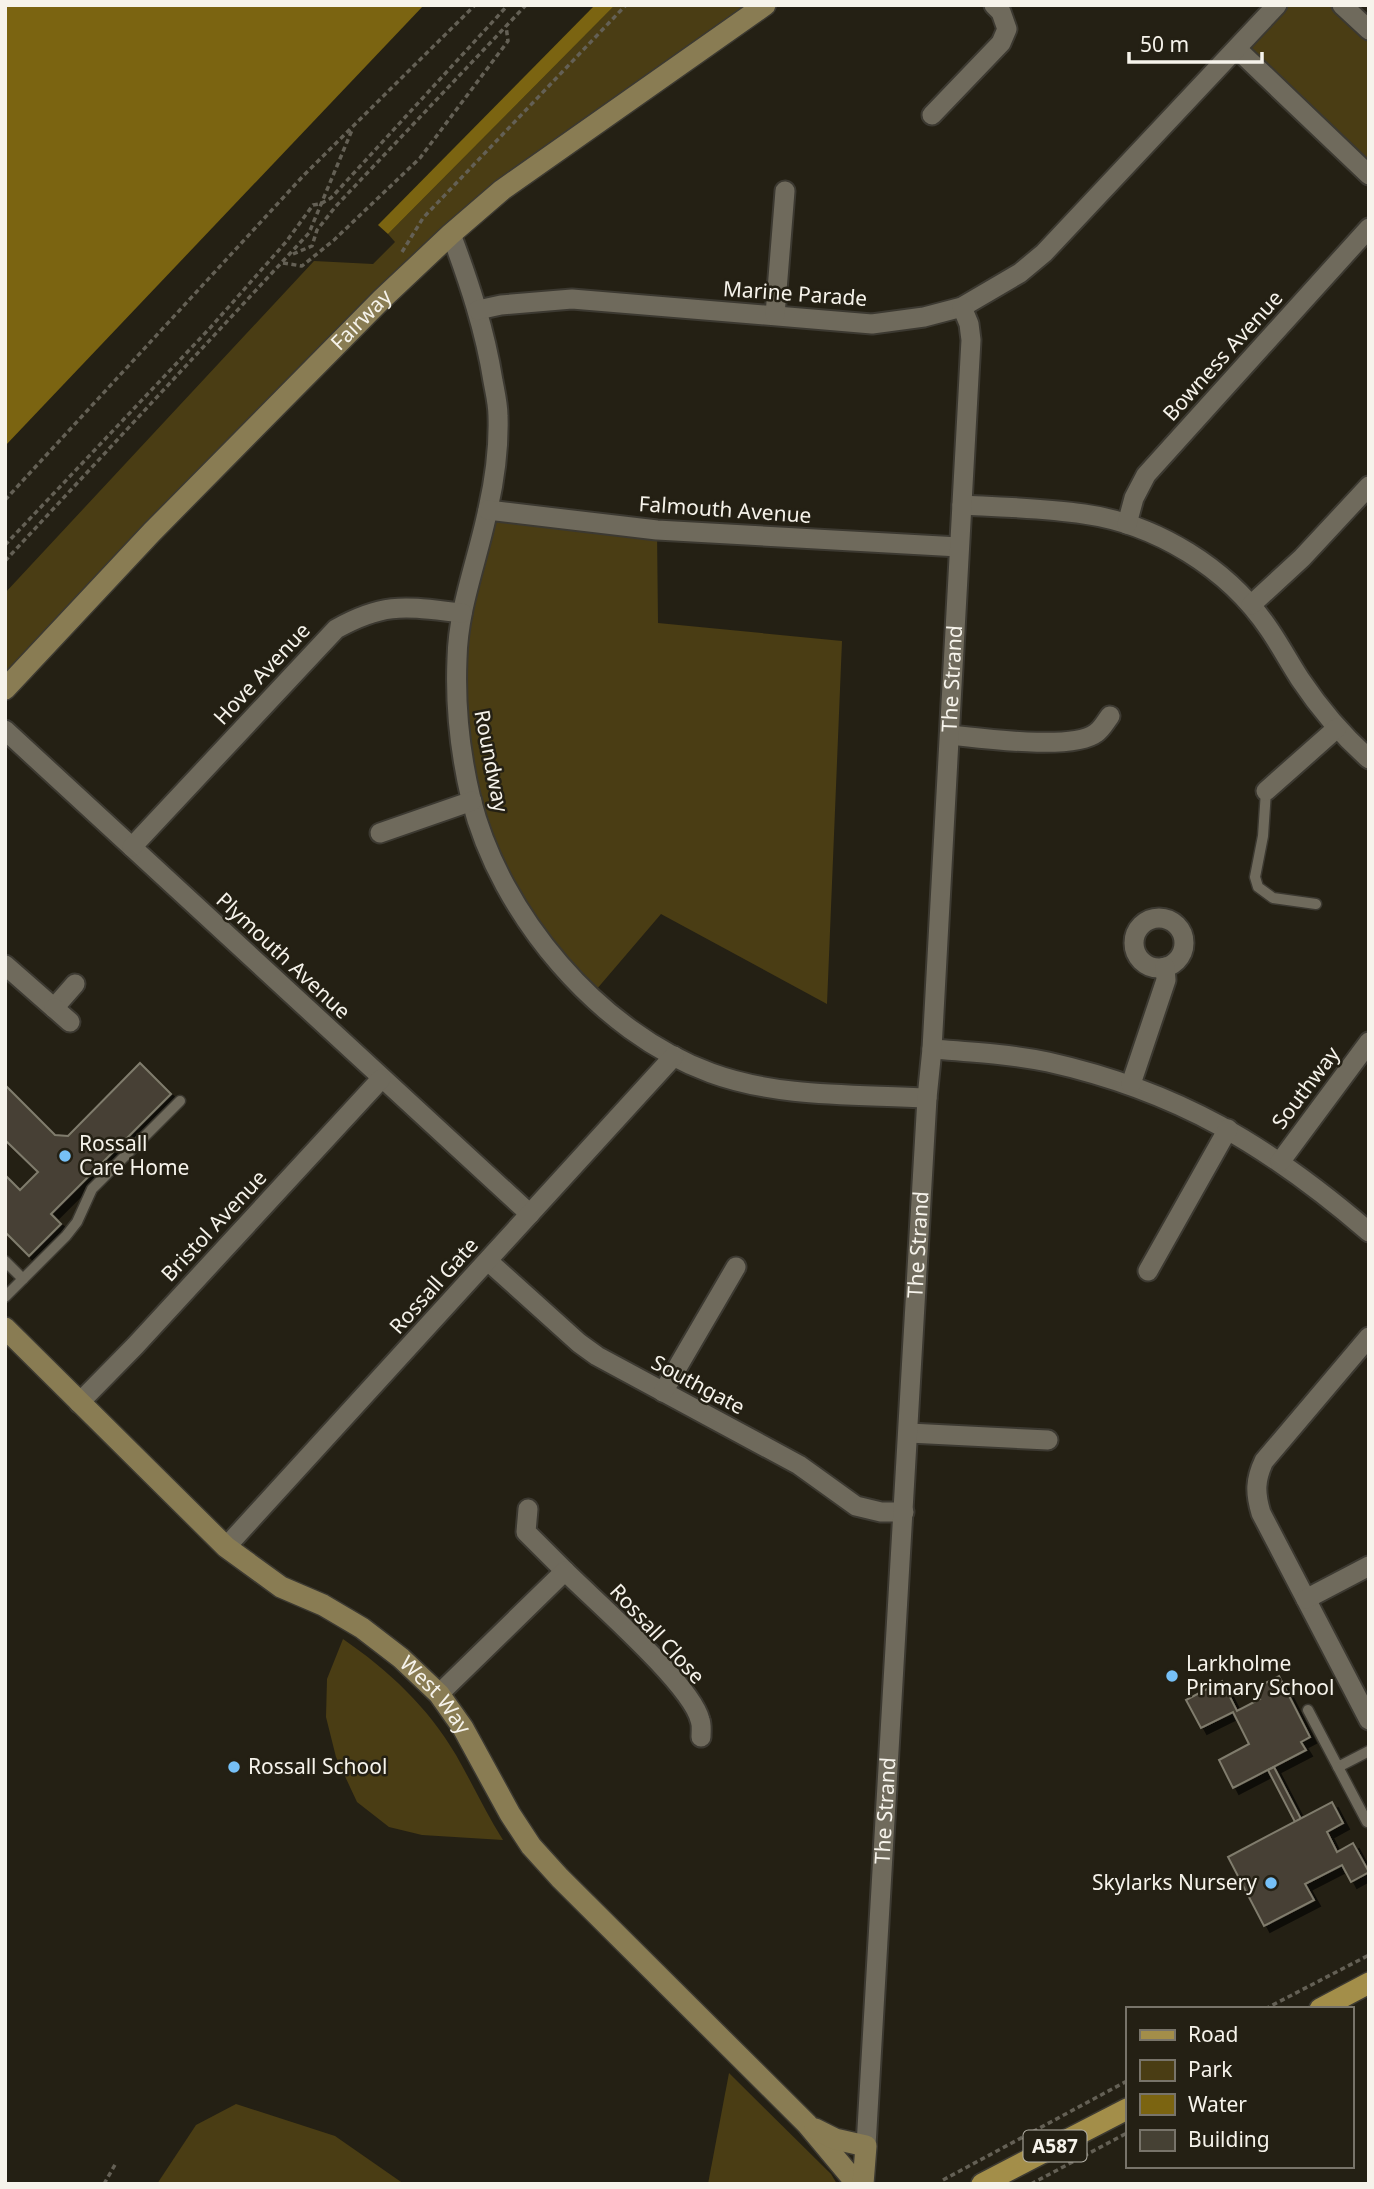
<svg xmlns="http://www.w3.org/2000/svg" width="1374" height="2189" font-family="'Noto Sans',sans-serif">
  <defs>
    <filter id="shadow"><feDropShadow dx="6" dy="6" stdDeviation="0" flood-color="#0009"/></filter>
  </defs>
  <rect width="100%" height="100%" fill="#242014"/>
  <g fill="#4a3d14">
    <path d="M 615,5 L 765,5 L 502,190 L 5,689 L 5,593 L 314,261 L 373,264 L 395,242 L 388,234 Z"/>
    <path d="M 1277,5 L 1342,5 L 1369,30 L 1369,175 L 1237,49 Z"/>
    <path d="M 488,510 L 657,530 L 658,623 L 842,641 L 827,1004 L 661,914 L 590,997 L 562,966 L 485,838 L 457,701 Z"/>
    <path d="M 343,1639 C 388,1670 428,1707 456,1755 C 472,1783 486,1813 503,1840 L 422,1835 L 389,1827 L 357,1802 L 336,1757 L 326,1717 L 327,1679 Z"/>
    <path d="M 729,2073 L 831,2174 L 837,2184 L 708,2184 Z"/>
    <path d="M 236,2104 L 335,2136 L 404,2184 L 157,2184 L 196,2125 Z"/>
  </g>
  <g fill="#7b6411">
    <path d="M 5,5 L 424,5 L 5,446 Z"/>
    <path d="M 595,5 L 615,5 L 388,234 L 378,225 Z"/>
  </g>
  <g fill="#464134" stroke="#807c6d" stroke-width="2" filter="url(#shadow)">
    <path d="M 140,1063 L 171,1094 L 51,1214 L 61,1224 L 29,1256 L 5,1232 L 5,1175 L 20,1190 L 38,1172 L 5,1140 L 5,1085 L 55,1135 L 68,1136 Z"/>
    <path d="M 1279,1676 L 1310,1737 L 1301,1742 L 1306,1750 L 1233,1788 L 1219,1760 L 1249,1744 L 1233,1712 L 1201,1728 L 1186,1700 L 1222,1681 L 1237,1711 L 1260,1699 L 1254,1689 Z"/>
    <path d="M 1274,1767 L 1301,1819 L 1295,1822 L 1268,1770 Z"/>
    <path d="M 1332,1802 L 1343,1823 L 1327,1832 L 1337,1852 L 1353,1843 L 1369,1872 L 1351,1882 L 1342,1865 L 1305,1884 L 1314,1900 L 1264,1926 L 1228,1857 Z"/>
  </g>
  <g fill="none" stroke-linecap="round" stroke-linejoin="round">
    <defs>
      <g id="lane">
        <path d="M 1266,791 L 1263,836 L 1255,877 L 1258,887 L 1273,898 L 1316,904"/>
        <path d="M 5,1261 L 23,1279"/>
        <path d="M 5,1297 L 66,1236 L 77,1222 L 92,1189 L 180,1101"/>
        <path d="M 1308,1710 L 1338,1767 L 1369,1751"/>
        <path d="M 1338,1767 L 1367,1822"/>
      </g>
      <g id="street">
        <path d="M 1342,5 L 1369,30"/>
        <path d="M 1237,49 L 1369,175"/>
        <path d="M 932,115 L 1001,43 L 1007,29 L 1001,12 L 994,5"/>
        <path d="M 451,234 C 469,282 485,330 493,381 C 495,392 498,404 498,416 C 499,447 495,478 488,509 C 478,559 458,607 457,659 C 455,706 460,753 471,799 C 500,915 599,1032 711,1073 C 779,1098 856,1094 927,1098"/>
        <path d="M 478,310 L 501,305 L 572,299 L 872,324 L 924,317 L 962,307 L 1020,273 L 1044,253 L 1277,5"/>
        <path d="M 775,315 L 785,191"/>
        <path d="M 962,505 C 1003,507 1044,508 1084,514 C 1156,524 1228,568 1269,629 C 1280,645 1289,662 1300,679 C 1320,709 1342,735 1369,759"/>
        <path d="M 488,510 L 657,530 L 959,547"/>
        <path d="M 1127,524 L 1134,498 L 1146,475 L 1369,228"/>
        <path d="M 1251,605 L 1302,558 L 1369,486"/>
        <path d="M 5,730 L 530,1214"/>
        <path d="M 950,735 C 981,738 1073,751 1096,733 C 1102,729 1106,721 1110,716"/>
        <path d="M 1266,791 L 1337,728"/>
        <path d="M 380,833 L 472,801"/>
        <path d="M 132,847 L 336,629 C 386,601 407,607 462,613"/>
        <circle cx="1159" cy="943" r="25"/>
        <path d="M 5,965 L 54,1008 L 75,984"/>
        <path d="M 54,1008 L 70,1022"/>
        <path d="M 932,1049 C 971,1052 1010,1054 1048,1062 C 1178,1091 1269,1146 1369,1232"/>
        <path d="M 1131,1084 L 1166,980 L 1165,967"/>
        <path d="M 1280,1162 L 1369,1042"/>
        <path d="M 488,1261 L 579,1343 L 597,1356 L 799,1465 L 856,1506 L 881,1512 L 904,1512"/>
        <path d="M 1148,1271 L 1228,1129"/>
        <path d="M 1369,1337 L 1264,1461 C 1255,1480 1255,1493 1261,1513 L 1369,1720"/>
        <path d="M 663,1392 L 736,1267"/>
        <path d="M 79,1403 L 135,1346 L 381,1079"/>
        <path d="M 909,1433 L 1048,1440"/>
        <path d="M 528,1509 L 526,1532 L 565,1571"/>
        <path d="M 226,1547 L 674,1056"/>
        <path d="M 1306,1599 L 1369,1566"/>
        <path d="M 439,1694 L 565,1571 C 595,1601 691,1684 700,1720 C 702,1725 701,1732 701,1737"/>
        <path id="s1" d="M 866,2146 L 927,1098 L 932,1049 L 971,340 L 969,324 L 962,307"/>
      </g>
      <g id="secondary">
        <path id="s2" d="M 5,689 L 152,532 L 382,299 L 451,234 L 502,190 L 765,5"/>
        <path id="s3" d="M 5,1328 L 226,1547 L 281,1587 L 323,1605 L 362,1628 L 401,1658 L 439,1694 L 463,1728 L 510,1814 L 531,1846 L 560,1878 L 807,2124 L 857,2184"/>
        <path d="M 815,2129 L 835,2139 L 866,2146 L 863,2184"/>
      </g>
      <g id="primary">
        <path d="M 1320,2009 L 1369,1983"/>
        <path d="M 982,2184 L 1127,2109"/>
      </g>
    </defs>
    <use href="#lane" stroke="#3c3931" stroke-width="13"/>
    <use href="#street" stroke="#3c3931" stroke-width="23"/>
    <use href="#secondary" stroke="#3c3931" stroke-width="24"/>
    <use href="#primary" stroke="#3c3931" stroke-width="24"/>
    <g stroke="#646055" stroke-width="3.5" stroke-dasharray="5 3.5" stroke-linecap="butt">
      <path d="M 402,252 L 423,218 L 626,5"/>
      <path d="M 293,254 L 312,246 L 317,230 L 336,206 L 526,5"/>
      <path d="M 283,263 L 302,266 L 334,240 L 420,158 L 508,41 L 506,26"/>
      <path d="M 5,500 L 304,175 L 475,5"/>
      <path d="M 5,545 L 210,328 L 286,242 L 313,205 L 320,204 L 331,198 L 508,5"/>
      <path d="M 5,561 L 309,233 L 352,130"/>
      <path d="M 1265,2009 L 1369,1955"/>
      <path d="M 943,2180 L 1127,2081"/>
      <path d="M 104,2184 L 116,2163"/>
      <path d="M 1031,2184 L 1127,2133"/>
    </g>
    <use href="#lane" stroke="#6f6a5c" stroke-width="10"/>
    <use href="#street" stroke="#6f6a5c" stroke-width="19"/>
    <use href="#secondary" stroke="#897c53" stroke-width="21"/>
    <use href="#primary" stroke="#a38e49" stroke-width="21"/>
  </g>
  <g fill="#76c0f7" stroke="#242014" stroke-width="2.5">
    <circle cx="65" cy="1156" r="7"/>
    <circle cx="1172" cy="1676" r="7"/>
    <circle cx="234" cy="1767" r="7"/>
    <circle cx="1271" cy="1883" r="7"/>
  </g>
  <g text-anchor="middle" stroke-width="5" stroke-linejoin="round" paint-order="stroke">
    <rect fill="#242014" stroke="#b7b4aa" stroke-width="2" x="1023.5" y="2130.5" width="63" height="31" rx="5"/>
    <g font-size="19" font-weight="bold" fill="#f6f3eb">
      <text x="1055" y="2153">A587</text>
    </g>
    <g font-size="21" fill="#f6f3eb" stroke="#242014">
      <text transform="translate(795 294) rotate(4)" y="7">Marine Parade</text>
      <text dy="7" stroke="none"><textPath href="#s2" startOffset="513">Fairway</textPath></text>
      <text transform="translate(1223 356) rotate(-48)" y="7">Bowness Avenue</text>
      <text transform="translate(725 510) rotate(4)" y="7">Falmouth Avenue</text>
      <text transform="translate(262 674) rotate(-47)" y="7">Hove Avenue</text>
      <text dy="7" stroke="none"><textPath href="#s1" startOffset="1470">The Strand</textPath></text>
      <text transform="translate(491 761) rotate(79)" y="7">Roundway</text>
      <text transform="translate(283 956) rotate(43)" y="7">Plymouth Avenue</text>
      <text transform="translate(1306 1088) rotate(-53)" y="7">Southway</text>
      <text transform="translate(214 1226) rotate(-47)" y="7">Bristol Avenue</text>
      <text dy="7" stroke="none"><textPath href="#s1" startOffset="903">The Strand</textPath></text>
      <text transform="translate(434 1286) rotate(-48)" y="7">Rossall Gate</text>
      <text transform="translate(698 1385) rotate(28)" y="7">Southgate</text>
      <text transform="translate(657 1634) rotate(47)" y="7">Rossall Close</text>
      <text dy="7" stroke="none"><textPath href="#s3" startOffset="570">West Way</textPath></text>
      <text dy="7" stroke="none"><textPath href="#s1" startOffset="336">The Strand</textPath></text>
    </g>
    <g font-size="21" fill="#f6f3eb" stroke="#242014" text-anchor="start">
      <text x="79" y="1151">Rossall<tspan x="79" dy="24">Care Home</tspan></text>
      <text x="1186" y="1671">Larkholme<tspan x="1186" dy="24">Primary School</tspan></text>
      <text x="248" y="1774">Rossall School</text>
      <text x="1257" y="1890" text-anchor="end">Skylarks Nursery</text>
    </g>
  </g>
  <rect width="1374" height="2189" fill="none" stroke="#f6f3eb" stroke-width="14"/>
  <rect x="1126" y="2007" width="228" height="161" fill="#242014" stroke="#78746a" stroke-width="2"/>
  <rect x="1140" y="2030" width="35" height="10" fill="#a38e49" stroke="#78746a" stroke-width="2"/>
  <text x="1188" y="2042" font-size="21" fill="#f6f3eb">Road</text>
  <rect x="1140" y="2060" width="35" height="21" fill="#4a3d14" stroke="#78746a" stroke-width="2"/>
  <text x="1188" y="2077" font-size="21" fill="#f6f3eb">Park</text>
  <rect x="1140" y="2094" width="35" height="21" fill="#7b6411" stroke="#78746a" stroke-width="2"/>
  <text x="1188" y="2112" font-size="21" fill="#f6f3eb">Water</text>
  <rect x="1140" y="2130" width="35" height="21" fill="#464134" stroke="#78746a" stroke-width="2"/>
  <text x="1188" y="2147" font-size="21" fill="#f6f3eb">Building</text>
  <path d="M1129 52v10h133v-10" fill="none" stroke="#f6f3eb" stroke-width="3.5"/>
  <text x="1140" y="52" font-size="21" fill="#f6f3eb" stroke="#242014" stroke-width="5" paint-order="stroke">50 m</text>
</svg>
